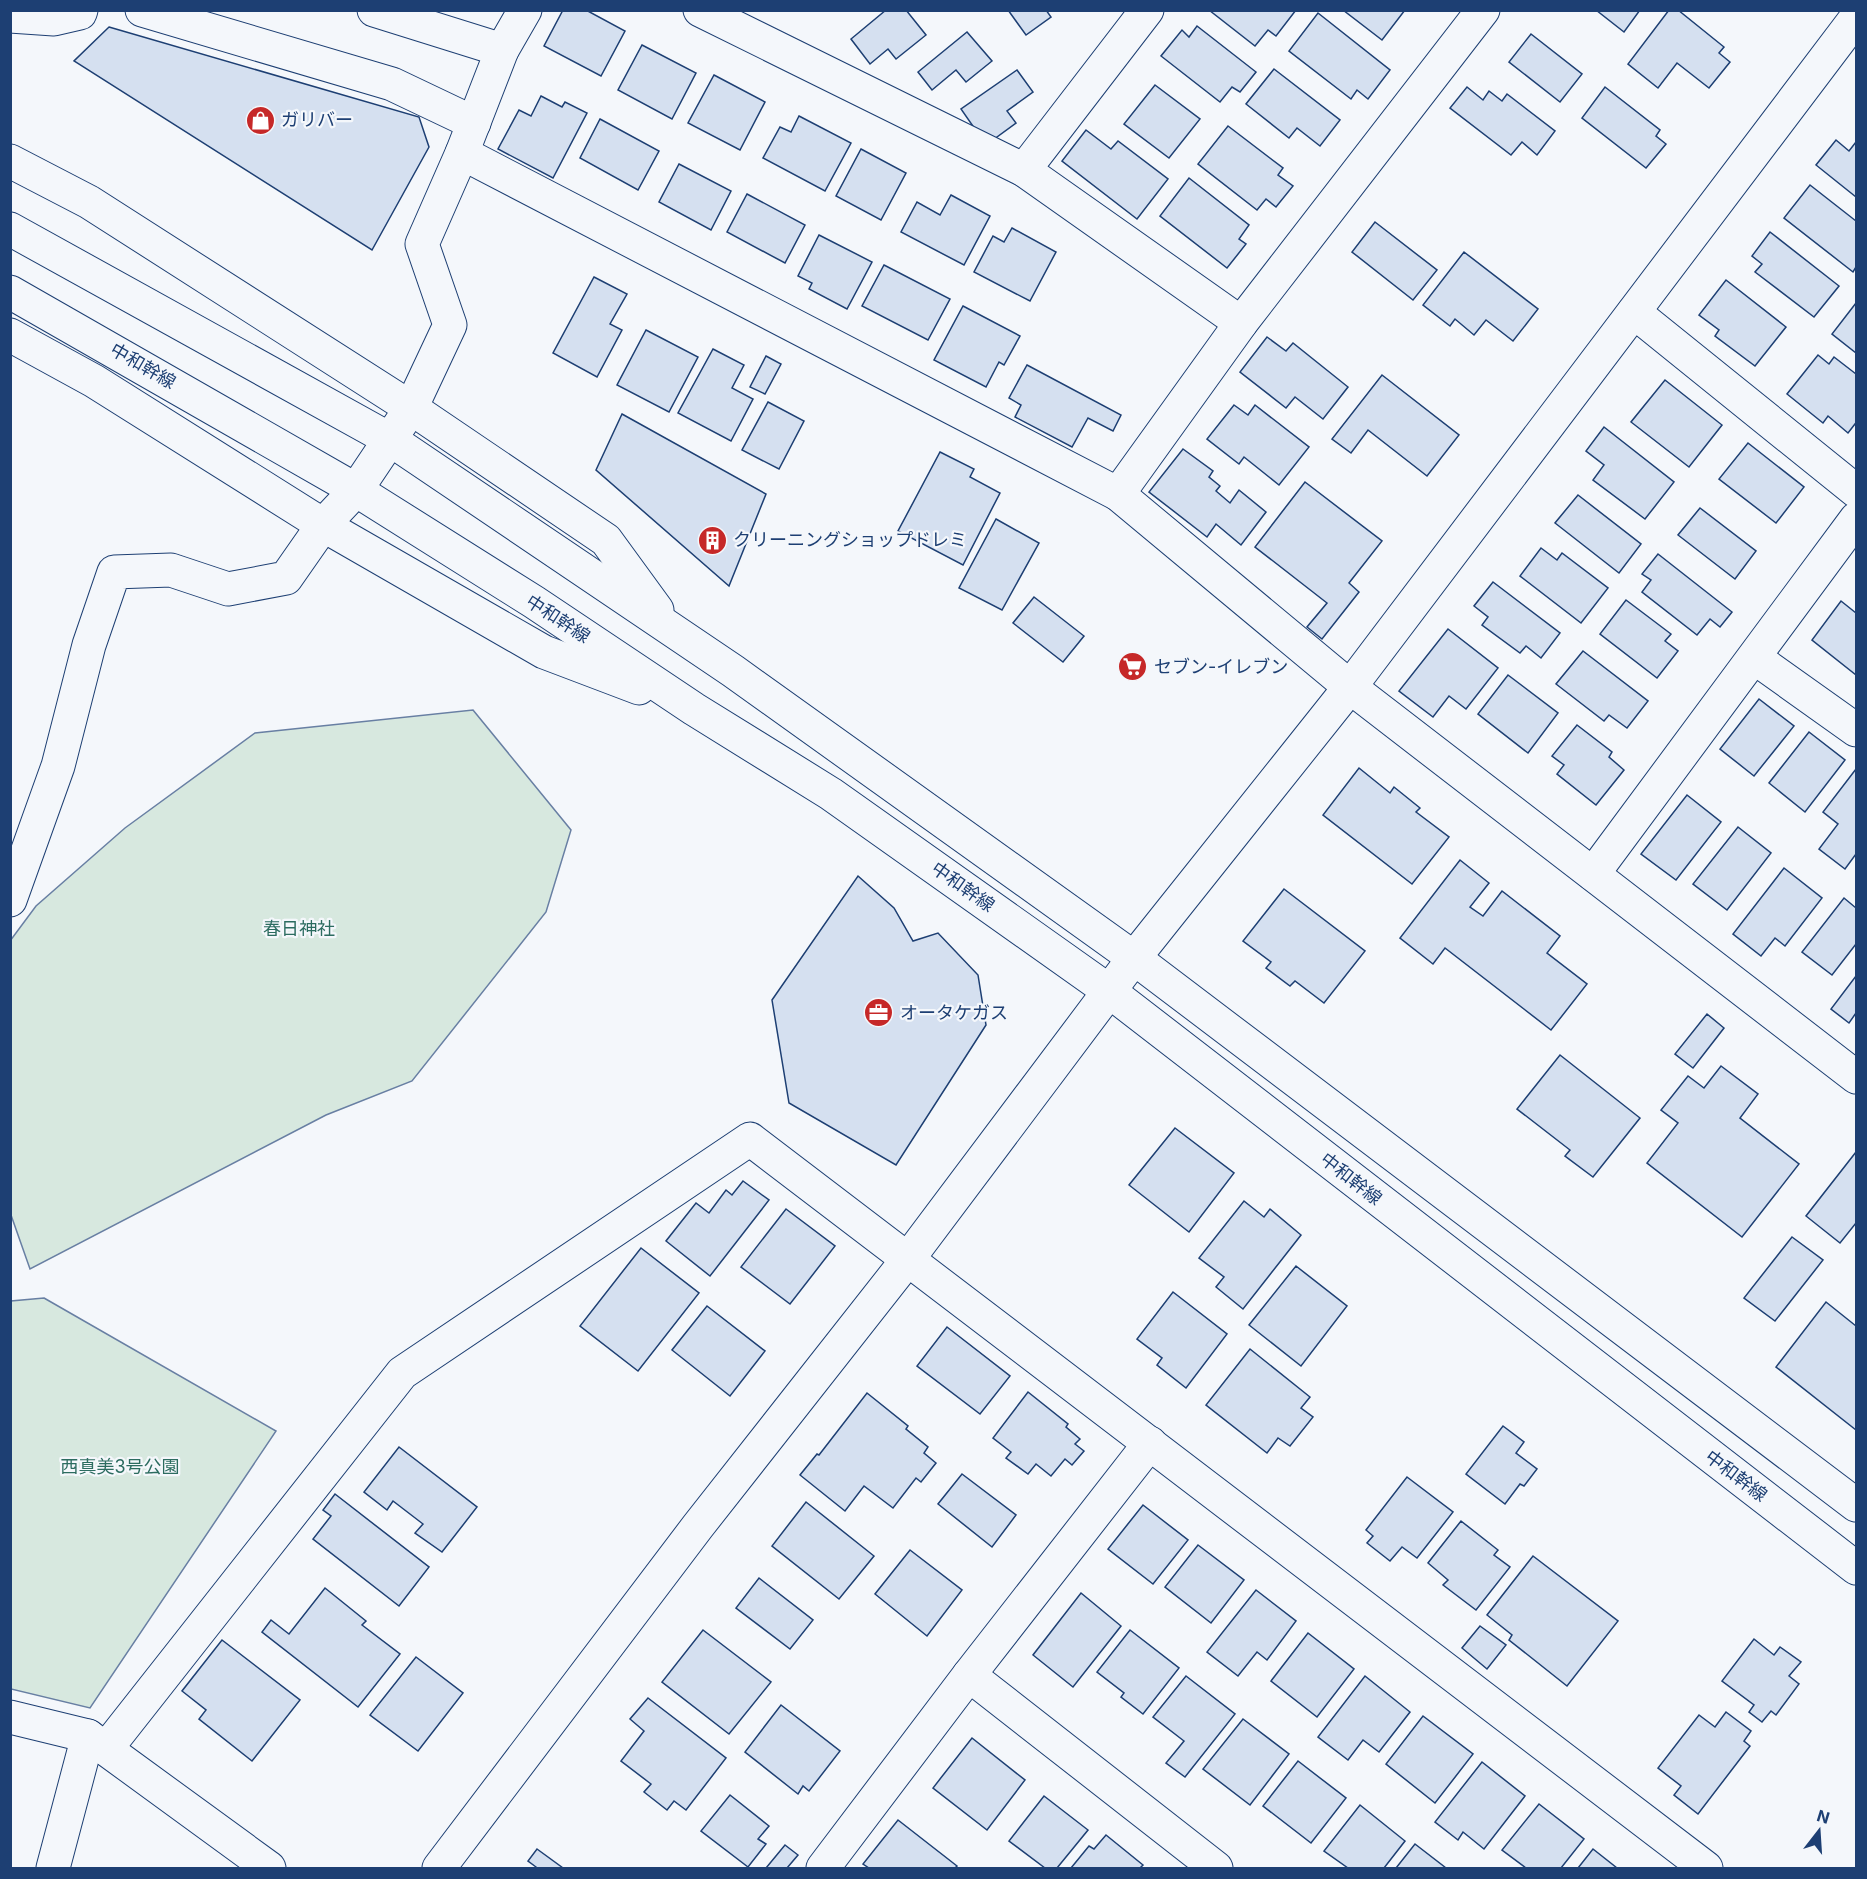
<svg xmlns="http://www.w3.org/2000/svg" width="1867" height="1879" font-family="Inter,'Noto Sans JP',sans-serif">
  <rect width="100%" height="100%" fill="#f4f7fb"/>
  <g fill="#d7e8df" stroke="#687fa3" stroke-width="1.5">
    <path d="M 473,710 L 571,830 L 546,912 L 412,1081 L 326,1115 L 30,1269 L 11,1215 L 10,941 L 36,906 L 125,828 L 255,733 Z"/>
    <path d="M 44,1298 L 276,1431 L 90,1708 L 11,1689 L 11,1301 Z"/>
  </g>
  <g fill="#d5e0f0" stroke="#1d3f73" stroke-width="1.5">
    <path d="M 563,10 L 586,10 L 625,31 L 601,76 L 544,46 Z"/>
    <path d="M 886,10 L 906,10 L 926,35 L 896,59 L 888,49 L 870,64 L 851,39 Z"/>
    <path d="M 1008,10 L 1046,10 L 1051,17 L 1026,35 Z"/>
    <path d="M 1209,10 L 1296,10 L 1276,36 L 1268,30 L 1255,46 Z"/>
    <path d="M 1343,10 L 1405,10 L 1382,40 Z"/>
    <path d="M 1596,10 L 1640,10 L 1624,32 Z"/>
    <path d="M 1669,10 L 1678,10 L 1724,47 L 1719,53 L 1730,62 L 1709,88 L 1677,63 L 1658,88 L 1628,64 Z"/>
    <path d="M 1318,13 L 1390,70 L 1368,99 L 1357,90 L 1351,99 L 1289,51 Z"/>
    <path d="M 1197,26 L 1256,72 L 1240,92 L 1232,87 L 1220,102 L 1161,56 L 1182,30 L 1189,37 Z"/>
    <path d="M 109,27 L 419,117 L 429,147 L 372,250 L 74,61 Z"/>
    <path d="M 967,32 L 992,61 L 966,82 L 956,70 L 932,90 L 918,72 Z"/>
    <path d="M 1531,34 L 1582,74 L 1560,102 L 1509,62 Z"/>
    <path d="M 642,45 L 696,73 L 672,119 L 618,90 Z"/>
    <path d="M 1274,69 L 1340,120 L 1320,146 L 1297,128 L 1289,138 L 1246,104 Z"/>
    <path d="M 1017,70 L 1033,92 L 1007,111 L 1016,123 L 986,145 L 961,109 Z"/>
    <path d="M 714,75 L 765,102 L 740,150 L 688,123 Z"/>
    <path d="M 1155,85 L 1200,119 L 1169,158 L 1124,124 Z"/>
    <path d="M 1467,87 L 1483,100 L 1489,91 L 1502,101 L 1507,94 L 1555,131 L 1537,155 L 1522,142 L 1511,155 L 1450,108 Z"/>
    <path d="M 1605,87 L 1660,130 L 1656,136 L 1666,144 L 1646,168 L 1582,118 Z"/>
    <path d="M 541,96 L 562,107 L 565,102 L 587,113 L 553,178 L 498,149 L 519,110 L 531,116 Z"/>
    <path d="M 799,116 L 851,143 L 825,191 L 763,158 L 780,127 L 791,132 Z"/>
    <path d="M 600,119 L 659,151 L 638,190 L 580,158 Z"/>
    <path d="M 1228,126 L 1283,168 L 1278,175 L 1293,186 L 1276,207 L 1266,199 L 1257,210 L 1198,164 Z"/>
    <path d="M 1086,130 L 1111,149 L 1118,141 L 1168,179 L 1137,219 L 1062,161 Z"/>
    <path d="M 1836,140 L 1849,151 L 1856,142 L 1856,197 L 1816,165 Z"/>
    <path d="M 861,149 L 906,173 L 881,220 L 836,196 Z"/>
    <path d="M 679,164 L 731,191 L 711,230 L 659,202 Z"/>
    <path d="M 1189,178 L 1249,225 L 1239,239 L 1246,244 L 1227,268 L 1160,216 Z"/>
    <path d="M 1810,185 L 1856,221 L 1856,267 L 1853,272 L 1784,218 Z"/>
    <path d="M 747,194 L 805,225 L 785,263 L 727,232 Z"/>
    <path d="M 951,195 L 990,216 L 964,265 L 901,232 L 917,202 L 940,215 Z"/>
    <path d="M 1375,222 L 1437,270 L 1413,300 L 1352,252 Z"/>
    <path d="M 1012,228 L 1056,252 L 1030,301 L 974,272 L 993,236 L 1004,242 Z"/>
    <path d="M 1770,232 L 1839,286 L 1814,317 L 1755,272 L 1762,264 L 1752,256 Z"/>
    <path d="M 819,235 L 872,262 L 847,309 L 809,289 L 812,283 L 798,276 Z"/>
    <path d="M 1464,252 L 1538,309 L 1513,341 L 1486,320 L 1474,335 L 1455,319 L 1450,326 L 1423,305 Z"/>
    <path d="M 884,265 L 950,299 L 928,340 L 862,306 Z"/>
    <path d="M 594,277 L 627,294 L 610,324 L 622,330 L 597,377 L 553,353 Z"/>
    <path d="M 1726,280 L 1786,327 L 1755,366 L 1715,336 L 1719,330 L 1699,315 Z"/>
    <path d="M 1856,303 L 1856,353 L 1832,334 Z"/>
    <path d="M 963,306 L 1020,336 L 1004,365 L 999,362 L 986,387 L 934,360 Z"/>
    <path d="M 646,330 L 698,357 L 669,412 L 617,385 Z"/>
    <path d="M 1267,337 L 1286,351 L 1293,343 L 1348,387 L 1323,419 L 1295,397 L 1286,408 L 1240,372 Z"/>
    <path d="M 713,349 L 744,365 L 732,388 L 753,399 L 731,441 L 678,413 Z"/>
    <path d="M 1818,355 L 1829,364 L 1834,357 L 1856,374 L 1856,426 L 1855,424 L 1848,433 L 1828,416 L 1823,423 L 1787,394 Z"/>
    <path d="M 766,356 L 781,364 L 765,394 L 750,387 Z"/>
    <path d="M 1027,365 L 1121,415 L 1113,431 L 1088,418 L 1072,447 L 1015,417 L 1021,405 L 1009,398 Z"/>
    <path d="M 1382,375 L 1459,435 L 1427,476 L 1368,430 L 1351,453 L 1332,439 Z"/>
    <path d="M 1665,380 L 1722,425 L 1689,467 L 1631,422 Z"/>
    <path d="M 768,402 L 804,421 L 779,469 L 742,450 Z"/>
    <path d="M 1234,405 L 1248,415 L 1255,405 L 1309,447 L 1279,485 L 1244,457 L 1239,464 L 1207,439 Z"/>
    <path d="M 622,414 L 766,494 L 729,586 L 596,470 Z"/>
    <path d="M 1604,427 L 1674,482 L 1645,519 L 1593,480 L 1604,465 L 1586,451 Z"/>
    <path d="M 1748,443 L 1804,487 L 1776,523 L 1719,479 Z"/>
    <path d="M 1183,449 L 1213,471 L 1209,477 L 1220,486 L 1216,491 L 1230,503 L 1239,490 L 1266,512 L 1241,545 L 1216,524 L 1207,537 L 1149,492 Z"/>
    <path d="M 940,452 L 974,469 L 970,477 L 1000,493 L 963,565 L 898,531 Z"/>
    <path d="M 1305,482 L 1382,541 L 1349,583 L 1359,592 L 1322,639 L 1307,627 L 1327,603 L 1255,547 Z"/>
    <path d="M 1578,495 L 1641,544 L 1619,573 L 1555,523 Z"/>
    <path d="M 1700,508 L 1756,551 L 1735,579 L 1678,535 Z"/>
    <path d="M 996,519 L 1039,543 L 1002,610 L 959,588 Z"/>
    <path d="M 1541,548 L 1557,560 L 1562,553 L 1608,588 L 1581,623 L 1520,576 Z"/>
    <path d="M 1658,554 L 1732,612 L 1720,627 L 1710,619 L 1697,635 L 1642,592 L 1651,580 L 1642,574 Z"/>
    <path d="M 1493,582 L 1560,633 L 1541,658 L 1526,646 L 1520,653 L 1482,625 L 1488,617 L 1474,606 Z"/>
    <path d="M 1034,597 L 1084,636 L 1063,662 L 1013,623 Z"/>
    <path d="M 1626,600 L 1671,634 L 1665,641 L 1678,651 L 1657,678 L 1600,634 Z"/>
    <path d="M 1841,601 L 1856,613 L 1856,675 L 1812,640 Z"/>
    <path d="M 1448,629 L 1498,668 L 1466,709 L 1449,696 L 1433,717 L 1399,691 Z"/>
    <path d="M 1583,651 L 1648,701 L 1627,728 L 1609,715 L 1604,721 L 1556,684 Z"/>
    <path d="M 1508,675 L 1558,713 L 1528,753 L 1478,714 Z"/>
    <path d="M 1759,699 L 1794,726 L 1754,776 L 1720,749 Z"/>
    <path d="M 1577,725 L 1612,752 L 1609,757 L 1624,770 L 1596,805 L 1557,774 L 1564,765 L 1552,756 Z"/>
    <path d="M 1809,732 L 1845,760 L 1805,812 L 1769,783 Z"/>
    <path d="M 1359,768 L 1390,793 L 1394,787 L 1420,808 L 1416,812 L 1449,837 L 1412,884 L 1323,815 Z"/>
    <path d="M 1856,769 L 1856,854 L 1845,869 L 1819,849 L 1838,824 L 1823,812 Z"/>
    <path d="M 1687,795 L 1721,822 L 1676,880 L 1641,854 Z"/>
    <path d="M 1738,827 L 1771,853 L 1727,910 L 1693,884 Z"/>
    <path d="M 1460,860 L 1489,883 L 1470,907 L 1483,916 L 1502,891 L 1560,936 L 1547,953 L 1587,984 L 1551,1030 L 1445,948 L 1433,964 L 1400,938 Z"/>
    <path d="M 1784,868 L 1822,898 L 1785,946 L 1775,938 L 1761,956 L 1733,934 Z"/>
    <path d="M 858,876 L 894,908 L 913,941 L 938,933 L 978,975 L 986,1025 L 896,1165 L 789,1103 L 772,1000 Z"/>
    <path d="M 1284,889 L 1365,951 L 1324,1003 L 1295,981 L 1290,986 L 1266,968 L 1271,962 L 1243,941 Z"/>
    <path d="M 1844,898 L 1856,908 L 1856,944 L 1832,975 L 1802,952 Z"/>
    <path d="M 1856,976 L 1856,1013 L 1849,1023 L 1831,1009 Z"/>
    <path d="M 1707,1014 L 1724,1028 L 1693,1068 L 1675,1054 Z"/>
    <path d="M 1560,1055 L 1640,1118 L 1593,1177 L 1565,1156 L 1570,1150 L 1517,1109 Z"/>
    <path d="M 1721,1066 L 1758,1094 L 1740,1118 L 1799,1164 L 1742,1237 L 1647,1163 L 1678,1123 L 1661,1110 L 1688,1076 L 1704,1088 Z"/>
    <path d="M 1175,1128 L 1234,1173 L 1189,1232 L 1129,1185 Z"/>
    <path d="M 1856,1152 L 1856,1223 L 1840,1243 L 1806,1216 Z"/>
    <path d="M 743,1181 L 769,1200 L 710,1276 L 666,1241 L 696,1203 L 709,1213 L 726,1190 L 732,1195 Z"/>
    <path d="M 1244,1201 L 1264,1217 L 1270,1209 L 1301,1235 L 1243,1309 L 1216,1287 L 1224,1277 L 1199,1258 Z"/>
    <path d="M 786,1209 L 835,1246 L 790,1304 L 741,1267 Z"/>
    <path d="M 1792,1237 L 1823,1260 L 1775,1321 L 1744,1298 Z"/>
    <path d="M 641,1248 L 699,1293 L 638,1371 L 580,1326 Z"/>
    <path d="M 1296,1266 L 1347,1306 L 1301,1366 L 1249,1325 Z"/>
    <path d="M 1173,1292 L 1227,1334 L 1186,1388 L 1157,1365 L 1162,1358 L 1137,1339 Z"/>
    <path d="M 1826,1302 L 1856,1326 L 1856,1430 L 1776,1367 Z"/>
    <path d="M 707,1306 L 765,1351 L 730,1396 L 672,1350 Z"/>
    <path d="M 947,1327 L 1010,1376 L 980,1414 L 917,1366 Z"/>
    <path d="M 1250,1349 L 1310,1397 L 1301,1408 L 1313,1417 L 1290,1446 L 1278,1438 L 1267,1453 L 1206,1405 Z"/>
    <path d="M 1028,1392 L 1068,1424 L 1066,1427 L 1080,1439 L 1075,1444 L 1084,1451 L 1072,1465 L 1065,1459 L 1051,1476 L 1036,1464 L 1028,1474 L 1006,1458 L 1011,1452 L 993,1438 Z"/>
    <path d="M 867,1393 L 908,1426 L 906,1429 L 928,1447 L 924,1453 L 936,1463 L 921,1482 L 916,1478 L 893,1508 L 864,1486 L 845,1511 L 800,1475 L 817,1454 L 819,1455 Z"/>
    <path d="M 1503,1426 L 1524,1442 L 1516,1453 L 1537,1469 L 1524,1486 L 1520,1484 L 1505,1504 L 1466,1474 Z"/>
    <path d="M 399,1447 L 477,1507 L 442,1552 L 415,1533 L 423,1524 L 393,1501 L 387,1510 L 364,1492 Z"/>
    <path d="M 962,1474 L 1016,1515 L 992,1547 L 938,1504 Z"/>
    <path d="M 1407,1477 L 1453,1512 L 1417,1558 L 1402,1547 L 1390,1561 L 1367,1543 L 1373,1536 L 1366,1530 Z"/>
    <path d="M 335,1494 L 429,1567 L 399,1606 L 313,1539 L 331,1516 L 323,1510 Z"/>
    <path d="M 806,1502 L 874,1556 L 839,1599 L 772,1546 Z"/>
    <path d="M 1143,1505 L 1188,1540 L 1153,1584 L 1108,1549 Z"/>
    <path d="M 1461,1521 L 1498,1550 L 1494,1555 L 1510,1567 L 1476,1610 L 1443,1585 L 1448,1580 L 1428,1563 Z"/>
    <path d="M 1198,1545 L 1244,1580 L 1211,1623 L 1165,1587 Z"/>
    <path d="M 910,1550 L 962,1590 L 927,1636 L 875,1594 Z"/>
    <path d="M 1533,1556 L 1618,1621 L 1567,1686 L 1509,1640 L 1512,1635 L 1487,1615 Z"/>
    <path d="M 759,1578 L 813,1620 L 790,1649 L 736,1608 Z"/>
    <path d="M 325,1588 L 366,1621 L 362,1625 L 400,1654 L 358,1707 L 262,1632 L 271,1620 L 289,1634 Z"/>
    <path d="M 1256,1590 L 1296,1621 L 1267,1660 L 1257,1652 L 1238,1676 L 1207,1652 Z"/>
    <path d="M 1081,1593 L 1121,1626 L 1073,1687 L 1033,1655 Z"/>
    <path d="M 1480,1626 L 1506,1645 L 1487,1669 L 1462,1648 Z"/>
    <path d="M 703,1630 L 771,1682 L 729,1734 L 662,1682 Z"/>
    <path d="M 1130,1630 L 1179,1668 L 1143,1714 L 1121,1697 L 1124,1693 L 1097,1672 Z"/>
    <path d="M 1308,1633 L 1354,1669 L 1317,1717 L 1271,1681 Z"/>
    <path d="M 1754,1639 L 1774,1655 L 1780,1647 L 1801,1662 L 1789,1676 L 1799,1684 L 1776,1715 L 1771,1711 L 1762,1722 L 1749,1712 L 1754,1705 L 1722,1681 Z"/>
    <path d="M 222,1640 L 300,1700 L 252,1761 L 199,1719 L 206,1710 L 182,1691 Z"/>
    <path d="M 416,1657 L 463,1693 L 418,1751 L 370,1715 Z"/>
    <path d="M 1186,1676 L 1235,1714 L 1185,1777 L 1166,1763 L 1184,1741 L 1153,1717 Z"/>
    <path d="M 1365,1676 L 1410,1712 L 1379,1752 L 1363,1740 L 1348,1760 L 1318,1737 Z"/>
    <path d="M 648,1698 L 726,1758 L 686,1810 L 674,1801 L 667,1810 L 644,1792 L 651,1784 L 621,1761 L 644,1731 L 630,1719 Z"/>
    <path d="M 781,1705 L 840,1751 L 809,1791 L 803,1786 L 798,1794 L 745,1752 Z"/>
    <path d="M 1726,1712 L 1751,1731 L 1744,1741 L 1750,1746 L 1698,1814 L 1674,1795 L 1681,1786 L 1658,1768 L 1699,1715 L 1715,1727 Z"/>
    <path d="M 1423,1716 L 1473,1754 L 1435,1803 L 1386,1764 Z"/>
    <path d="M 1243,1719 L 1289,1754 L 1250,1805 L 1203,1769 Z"/>
    <path d="M 972,1738 L 1025,1780 L 987,1830 L 933,1788 Z"/>
    <path d="M 1298,1761 L 1346,1798 L 1311,1843 L 1263,1806 Z"/>
    <path d="M 1482,1762 L 1525,1796 L 1484,1849 L 1463,1832 L 1458,1840 L 1435,1822 Z"/>
    <path d="M 730,1795 L 769,1826 L 758,1839 L 766,1844 L 748,1867 L 701,1831 Z"/>
    <path d="M 1044,1796 L 1088,1830 L 1057,1868 L 1045,1868 L 1009,1841 Z"/>
    <path d="M 1539,1804 L 1584,1839 L 1561,1868 L 1526,1868 L 1502,1850 Z"/>
    <path d="M 1360,1805 L 1405,1841 L 1384,1868 L 1348,1868 L 1324,1851 Z"/>
    <path d="M 898,1820 L 957,1866 L 955,1868 L 869,1868 L 863,1864 Z"/>
    <path d="M 1106,1835 L 1143,1865 L 1140,1868 L 1071,1868 L 1089,1846 L 1094,1849 Z"/>
    <path d="M 1415,1844 L 1446,1868 L 1396,1868 Z"/>
    <path d="M 785,1845 L 798,1855 L 787,1868 L 766,1868 Z"/>
    <path d="M 537,1849 L 563,1868 L 535,1868 L 536,1867 L 528,1861 Z"/>
    <path d="M 1593,1849 L 1617,1868 L 1578,1868 Z"/>
  </g>
  <g fill="none" stroke-linecap="round" stroke-linejoin="round">
    <defs>
      <g id="minor">
        <path d="M 142,10 L 392,84 L 474,123"/>
        <path d="M 374,10 L 502,50"/>
        <path d="M 700,10 L 1024,170 L 1241,323"/>
        <path d="M 10,16 L 54,19 L 80,13 L 81,10"/>
        <path d="M 462,153 L 1118,494 L 1350,687 L 1856,1077"/>
        <path d="M 1024,170 L 1147,10"/>
        <path d="M 1634,312 L 1856,491"/>
        <path d="M 1118,494 L 1241,323 L 1483,10"/>
        <path d="M 1755,658 L 1856,730"/>
        <path d="M 1593,874 L 1856,519"/>
        <path d="M 10,900 L 58,766 L 89,645 L 114,572 L 171,570 L 228,589 L 286,578 L 323,525 L 356,490 L 411,408 L 450,325 L 422,244 L 462,153 L 502,50 L 525,10"/>
        <path d="M 969,1675 L 1216,1868"/>
        <path d="M 10,1717 L 88,1736 L 269,1868"/>
        <path d="M 106,1749 L 402,1373 L 750,1139 L 1706,1868"/>
        <path d="M 53,1868 L 88,1736"/>
        <path d="M 823,1868 L 969,1675 L 1150,1443"/>
      </g>
      <path id="tertiary" d="M 439,1868 L 698,1526 L 908,1259 L 1134,958 L 1350,687 L 1856,18"/>
      <g id="secondary">
        <path d="M 10,161 L 89,202 L 411,408 L 606,540 L 657,610"/>
        <path d="M 10,229 L 391,440 L 733,671 L 1134,958 L 1856,1505"/>
        <path d="M 10,292 L 356,490 L 534,602 L 694,709 L 831,794 L 1109,991 L 1856,1568"/>
        <path d="M 10,335 L 94,381 L 323,525 L 544,652 L 639,688"/>
      </g>
    </defs>
    <use href="#minor" stroke="#1d3f73" stroke-width="35"/>
    <use href="#tertiary" stroke="#1d3f73" stroke-width="35"/>
    <use href="#secondary" stroke="#1d3f73" stroke-width="35"/>
    <use href="#minor" stroke="#f4f7fb" stroke-width="33"/>
    <use href="#tertiary" stroke="#f4f7fb" stroke-width="33"/>
    <use href="#secondary" stroke="#f4f7fb" stroke-width="33"/>
  </g>
  <defs>
    <symbol id="shop-disc" viewBox="-11 -11 22 22"><circle r="9.5" fill="#c62828" stroke="#f4f7fb"/><path d="M-5-2.5h2.3a2.7 3.5 0 0 1 5.4 0H5L5.5 6h-11ZM-1.5-2.5h3a1.5 2.3 0 0 0-3 0Z" fill="#fff"/></symbol>
    <symbol id="building-disc" viewBox="-11 -11 22 22"><circle r="9.5" fill="#c62828" stroke="#f4f7fb"/><path d="M-4-6H4V6H1V3H-1V6H-4ZM-2.5-4.3h1.7v1.8h-1.7ZM.8-4.3h1.7v1.8H.8ZM-2.5-1h1.7V.8h-1.7ZM.8-1h1.7V.8H.8Z" fill="#fff"/></symbol>
    <symbol id="supermarket-disc" viewBox="-11 -11 22 22"><circle r="9.5" fill="#c62828" stroke="#f4f7fb"/><path d="M-6-5.5h2.5l.6 2H6L4.5 2H-2.5L-4.4-4H-6ZM-1.5 3.2a1.3 1.3 0 1 0 .1 0ZM3 3.2a1.3 1.3 0 1 0 .1 0Z" fill="#fff"/></symbol>
    <symbol id="office-disc" viewBox="-11 -11 22 22"><circle r="9.5" fill="#c62828" stroke="#f4f7fb"/><path d="M-6-3h4V-5.5h4V-3h4V5H-6ZM-1-4.5V-3h2v-1.5ZM-6 0V1H6V0Z" fill="#fff"/></symbol>
  </defs>
  <g fill-rule="evenodd">
    <use href="#shop-disc" x="244" y="104" width="33" height="33"/>
    <use href="#building-disc" x="696" y="524" width="33" height="33"/>
    <use href="#supermarket-disc" x="1116" y="650" width="33" height="33"/>
    <use href="#office-disc" x="862" y="996" width="33" height="33"/>
  </g>
  <g text-anchor="middle" stroke-width="4.5" stroke-linejoin="round" paint-order="stroke">
    <g font-size="18" fill="#1d3f73" stroke="#f4f7fb" text-anchor="start">
      <text x="281" y="126">ガリバー</text>
      <text x="733" y="546">クリーニングショップドレミ</text>
      <text x="1154" y="673">セブン-イレブン</text>
      <text x="900" y="1019">オータケガス</text>
    </g>
    <g font-size="18" fill="#1d3f73" stroke="#f4f7fb">
      <text transform="translate(143 366) rotate(30)" y="6">中和幹線</text>
      <text transform="translate(558 619) rotate(33)" y="6">中和幹線</text>
      <text transform="translate(963 887) rotate(35)" y="6">中和幹線</text>
      <text transform="translate(1351 1179) rotate(38)" y="6">中和幹線</text>
      <text transform="translate(1736 1476) rotate(37)" y="6">中和幹線</text>
    </g>
    <g font-size="18" fill="#2c6c60" stroke="#f4f7fb">
      <text x="299" y="935">春日神社</text>
      <text x="120" y="1473">西真美3号公園</text>
    </g>
  </g>
  <rect width="1867" height="1879" fill="none" stroke="#1d3f73" stroke-width="24"/>
  <g transform="translate(1819 1831) rotate(17)" stroke="#f4f7fb" stroke-width="4.5" paint-order="stroke">
  <path d="M0-4.5L10 22L0 15L-10 22Z" fill="#1d3f73"/>
  <text y="-9" font-size="16" font-weight="bold" text-anchor="middle" fill="#1d3f73">N</text>
  </g>
</svg>
